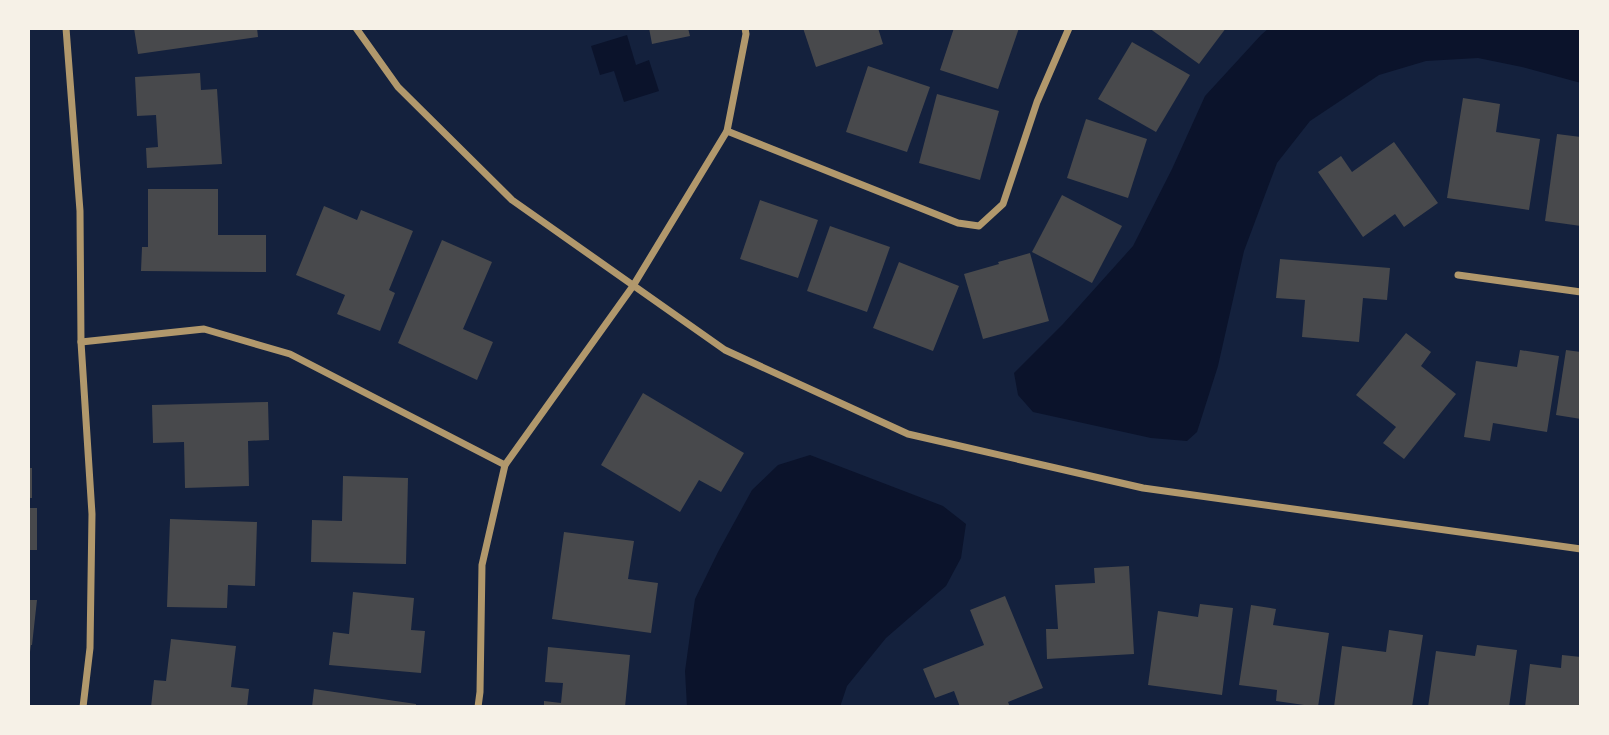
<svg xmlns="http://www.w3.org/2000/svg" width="1609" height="735" font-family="'IBM Plex Serif',serif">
  <rect width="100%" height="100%" fill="#14213d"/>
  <g fill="#0b132b">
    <path d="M 1269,28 L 1581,28 L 1581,83 L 1522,67 L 1478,58 L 1426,61 L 1379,75 L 1310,121 L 1277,163 L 1244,251 L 1218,366 L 1197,432 L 1187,441 L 1151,438 L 1033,412 L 1018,395 L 1014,373 L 1063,324 L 1133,246 L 1172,169 L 1205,96 L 1261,35 Z"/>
    <path d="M 627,35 L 636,65 L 649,60 L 659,91 L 624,102 L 614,71 L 600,75 L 591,46 Z"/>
    <path d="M 810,455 L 943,506 L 966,524 L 961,558 L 946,586 L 886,638 L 847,686 L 840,707 L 687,707 L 685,671 L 695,599 L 718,552 L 752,490 L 778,465 Z"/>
  </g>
  <g fill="#48494c">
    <path d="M 134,28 L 257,28 L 258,37 L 138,54 Z"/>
    <path d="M 649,28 L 688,28 L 690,36 L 652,44 Z"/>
    <path d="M 803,28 L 878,28 L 883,44 L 816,67 Z"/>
    <path d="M 954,28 L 1019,28 L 998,89 L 940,70 Z"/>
    <path d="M 1149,28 L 1226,28 L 1199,64 Z"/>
    <path d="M 1132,42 L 1190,75 L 1156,132 L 1098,99 Z"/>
    <path d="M 868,66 L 930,87 L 907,152 L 846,132 Z"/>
    <path d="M 200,73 L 201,90 L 217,89 L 222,164 L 147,168 L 146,148 L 158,147 L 156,115 L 137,116 L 135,77 Z"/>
    <path d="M 937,94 L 999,111 L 980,180 L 919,163 Z"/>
    <path d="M 1463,98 L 1500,104 L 1496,132 L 1540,139 L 1529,210 L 1447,198 Z"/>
    <path d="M 1086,119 L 1147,139 L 1128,198 L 1067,178 Z"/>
    <path d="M 1557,134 L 1581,137 L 1581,226 L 1545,221 Z"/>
    <path d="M 1394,142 L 1438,203 L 1404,227 L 1395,214 L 1363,237 L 1318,172 L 1341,156 L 1352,172 Z"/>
    <path d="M 148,189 L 218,189 L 218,235 L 266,235 L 266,272 L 141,271 L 142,247 L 148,247 Z"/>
    <path d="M 1062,195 L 1122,226 L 1092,283 L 1032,252 Z"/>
    <path d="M 760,200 L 818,220 L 798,278 L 740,259 Z"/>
    <path d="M 324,206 L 357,220 L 361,210 L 413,231 L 389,290 L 395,293 L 380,331 L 337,314 L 345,295 L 296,275 Z"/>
    <path d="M 830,226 L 890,247 L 867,312 L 807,291 Z"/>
    <path d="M 442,240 L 492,262 L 463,329 L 493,342 L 477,380 L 398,343 Z"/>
    <path d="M 1030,253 L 1049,321 L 983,339 L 964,274 L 999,264 L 998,262 Z"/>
    <path d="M 1280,259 L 1390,268 L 1387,300 L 1363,298 L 1359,342 L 1302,337 L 1305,300 L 1276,298 Z"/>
    <path d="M 899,262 L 959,286 L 933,351 L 873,328 Z"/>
    <path d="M 1406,333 L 1431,352 L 1421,366 L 1456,394 L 1404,459 L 1383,443 L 1396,427 L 1356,395 Z"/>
    <path d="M 1520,350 L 1559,356 L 1547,432 L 1493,423 L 1490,441 L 1464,437 L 1476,361 L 1517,367 Z"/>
    <path d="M 1566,350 L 1581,352 L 1581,419 L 1556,415 Z"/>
    <path d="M 643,393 L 744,453 L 721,492 L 699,480 L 680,512 L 601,465 Z"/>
    <path d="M 268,402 L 269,440 L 248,441 L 249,486 L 185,488 L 184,442 L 153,443 L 152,405 Z"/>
    <rect x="28" y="468" width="4" height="30"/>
    <path d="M 343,476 L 408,478 L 406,564 L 311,562 L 312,520 L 342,521 Z"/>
    <rect x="28" y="508" width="9" height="42"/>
    <path d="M 170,519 L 257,522 L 255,586 L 228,585 L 227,608 L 167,607 Z"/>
    <path d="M 564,532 L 634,541 L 628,579 L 658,583 L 651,633 L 552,619 Z"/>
    <path d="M 1129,566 L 1134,654 L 1047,659 L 1046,629 L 1058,629 L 1055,585 L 1095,583 L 1094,568 Z"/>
    <path d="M 353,592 L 414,598 L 411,630 L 425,631 L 421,673 L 329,665 L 333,632 L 349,634 Z"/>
    <path d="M 1005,596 L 1043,688 L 1008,702 L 1010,707 L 960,707 L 954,691 L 935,698 L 923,669 L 984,645 L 970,610 Z"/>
    <path d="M 28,600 L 37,600 L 32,645 L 31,645 L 30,652 L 28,652 Z"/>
    <path d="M 1200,604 L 1233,608 L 1222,695 L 1148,685 L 1158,611 L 1198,617 Z"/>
    <path d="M 1251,605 L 1276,609 L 1273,625 L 1329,633 L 1318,707 L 1276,701 L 1277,690 L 1239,685 Z"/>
    <path d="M 1389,630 L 1423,635 L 1412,707 L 1334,707 L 1342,646 L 1386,652 Z"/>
    <path d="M 171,639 L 236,646 L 231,687 L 249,689 L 247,707 L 151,707 L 154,680 L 166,681 Z"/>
    <path d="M 1477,645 L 1517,650 L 1509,707 L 1428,707 L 1436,651 L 1475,656 Z"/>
    <path d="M 548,647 L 630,655 L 625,707 L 544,707 L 544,701 L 561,703 L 563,683 L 545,682 Z"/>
    <path d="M 1562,655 L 1581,657 L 1581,707 L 1525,707 L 1530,664 L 1561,668 Z"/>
    <path d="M 314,689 L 416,704 L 416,707 L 312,707 Z"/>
  </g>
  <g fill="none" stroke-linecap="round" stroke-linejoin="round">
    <g stroke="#b1986c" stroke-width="7">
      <path d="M 66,28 L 80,211 L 81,342 L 92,514 L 90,648 L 83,707"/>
      <path d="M 356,28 L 398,87 L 512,200 L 725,350 L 908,434 L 1143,488 L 1581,549"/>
      <path d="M 727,131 L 958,223 L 979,226 L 1003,204 L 1037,102 L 1069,28"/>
      <path d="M 1458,275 L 1581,292"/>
      <path d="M 81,342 L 204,329 L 290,354 L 505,465"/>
      <path d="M 478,707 L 480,692 L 482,565 L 505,465 L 633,286 L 727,131 L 746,34 L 745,28"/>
    </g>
  </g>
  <rect width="1609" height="735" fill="none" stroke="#f6f1e7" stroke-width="60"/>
</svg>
